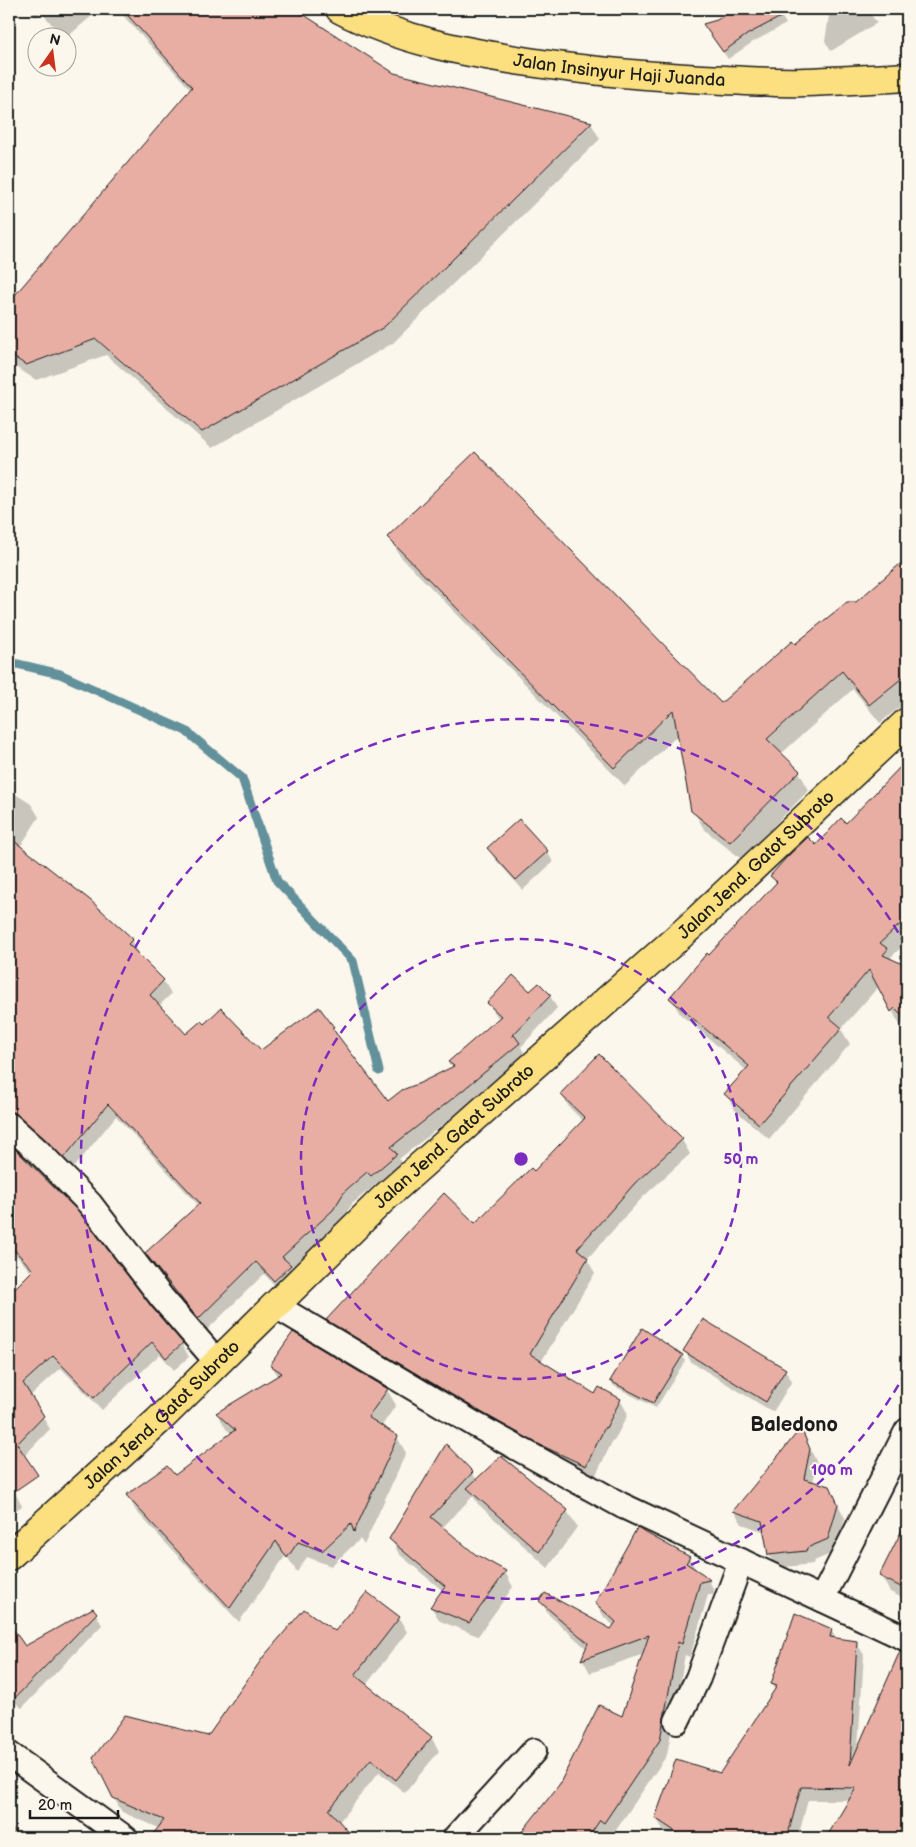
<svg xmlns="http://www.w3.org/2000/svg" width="916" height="1847" font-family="'Balsamiq Sans',sans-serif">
  <rect width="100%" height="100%" fill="#fbf7ec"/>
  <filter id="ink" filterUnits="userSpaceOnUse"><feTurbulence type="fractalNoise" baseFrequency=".02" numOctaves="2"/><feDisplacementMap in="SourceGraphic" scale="10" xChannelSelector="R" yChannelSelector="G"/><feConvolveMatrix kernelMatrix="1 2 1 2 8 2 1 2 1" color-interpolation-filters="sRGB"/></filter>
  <g filter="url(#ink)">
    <g fill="#0003">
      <path d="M 29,9 L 100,9 L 66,38 L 64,38 L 41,12 L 36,17 Z"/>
      <path d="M 117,9 L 293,9 L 393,74 L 591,123 L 600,139 L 393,343 L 212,448 L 106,355 L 36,380 L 9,363 L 9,304 L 191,90 Z"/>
      <path d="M 736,9 L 777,9 L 786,24 L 753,42 L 728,59 L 709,32 L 717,21 Z"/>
      <path d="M 830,9 L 867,9 L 877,23 L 831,51 L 825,41 Z"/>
      <path d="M 389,537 L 720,705 L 795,645 L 857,604 L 906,561 L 902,554 L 907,550 L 907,701 L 880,723 L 853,689 L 781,754 L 799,772 L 809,790 L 741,859 L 704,829 L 693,810 L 679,734 L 625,786 L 400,556 Z"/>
      <path d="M 907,759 L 907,942 L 891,957 L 893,961 L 907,968 L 907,1026 L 904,1023 L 901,1027 L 879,986 L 841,1029 L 850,1044 L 769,1139 L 735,1110 L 726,1094 L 746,1070 L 680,1014 L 671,998 L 777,884 L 772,876 L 846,825 Z"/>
      <path d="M 9,790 L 31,804 L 39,817 L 20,847 L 132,940 L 139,953 L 137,955 L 163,981 L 171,994 L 159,1006 L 186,1036 L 261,1051 L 333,1027 L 340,1040 L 387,1103 L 453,1068 L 450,1062 L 499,1019 L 488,1003 L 530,992 L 550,996 L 557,1008 L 521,1047 L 526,1056 L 464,1108 L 399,1159 L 404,1167 L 379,1188 L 376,1184 L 352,1204 L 340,1223 L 291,1268 L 297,1279 L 282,1293 L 264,1274 L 206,1331 L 154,1266 L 147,1254 L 199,1206 L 116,1116 L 72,1170 L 9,1127 Z"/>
      <path d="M 488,848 L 547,851 L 553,862 L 523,890 L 495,859 Z"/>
      <path d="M 599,1056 L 682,1140 L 690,1154 L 643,1197 L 587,1259 L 595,1273 L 541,1362 L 595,1396 L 620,1400 L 628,1414 L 614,1441 L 613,1440 L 594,1479 L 336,1334 L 328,1320 L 475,1224 L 534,1173 L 583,1121 L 569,1107 L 561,1094 Z"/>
      <path d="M 9,1145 L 28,1162 L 182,1344 L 189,1357 L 174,1370 L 160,1354 L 102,1410 L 61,1368 L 30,1396 L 50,1429 L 24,1456 L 9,1439 L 9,1296 L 32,1273 L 9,1247 Z"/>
      <path d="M 685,1351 L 785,1370 L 792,1381 L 773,1412 L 691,1362 Z"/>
      <path d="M 682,1356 L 685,1361 L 656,1408 L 614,1386 L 611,1381 Z"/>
      <path d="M 271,1365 L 387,1390 L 396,1405 L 381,1427 L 397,1437 L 406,1453 L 364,1545 L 360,1539 L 331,1566 L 307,1557 L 297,1572 L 286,1555 L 239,1622 L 136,1511 L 128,1496 L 175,1477 L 232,1434 L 226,1429 L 218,1414 L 279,1377 Z"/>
      <path d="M 801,1430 L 817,1463 L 813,1483 L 829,1487 L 845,1518 L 835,1552 L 814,1561 L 813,1564 L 776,1568 L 769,1555 L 765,1532 L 742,1524 L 734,1511 Z"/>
      <path d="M 472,1473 L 477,1480 L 567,1511 L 577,1527 L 548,1568 L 478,1504 L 473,1496 L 442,1528 L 474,1555 L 505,1572 L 513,1587 L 478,1636 L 440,1621 L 431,1607 L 443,1591 L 399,1554 L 391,1539 Z"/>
      <path d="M 9,1487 L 14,1491 L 22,1506 L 9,1515 Z"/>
      <path d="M 907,1523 L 907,1600 L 890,1592 L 881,1576 Z"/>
      <path d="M 689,1558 L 697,1571 L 709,1581 L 716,1594 L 708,1595 L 690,1657 L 685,1655 L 667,1755 L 612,1836 L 609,1833 L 605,1838 L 519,1838 L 560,1786 L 622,1718 L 644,1654 L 590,1673 L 583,1660 L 587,1649 L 549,1615 L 541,1601 L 611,1630 L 614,1626 L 604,1617 L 596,1603 Z"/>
      <path d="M 367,1593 L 399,1618 L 407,1632 L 366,1685 L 431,1737 L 439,1751 L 405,1793 L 379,1772 L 339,1822 L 353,1838 L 163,1838 L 158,1829 L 159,1828 L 122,1812 L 114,1798 L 208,1737 L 335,1633 Z"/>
      <path d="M 96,1614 L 102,1625 L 22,1708 L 9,1697 L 9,1625 L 25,1648 Z"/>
      <path d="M 831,1630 L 836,1639 L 856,1642 L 864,1655 L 858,1748 L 895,1666 L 907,1674 L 907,1838 L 828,1838 L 850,1800 L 808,1800 L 798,1838 L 674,1838 L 664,1831 L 656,1818 L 720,1774 L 776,1690 L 772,1684 Z"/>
      <path d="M 9,1826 L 18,1832 L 21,1838 L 9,1838 Z"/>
    </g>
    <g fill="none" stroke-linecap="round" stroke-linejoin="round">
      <path stroke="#62909b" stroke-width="9" d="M 9,662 L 60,674 L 186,731 L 242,778 L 277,881 L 353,961 L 379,1071"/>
    </g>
    <g fill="#e8aea4" stroke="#1c1c1c">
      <path d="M 122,9 L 295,9 L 394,73 L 592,122 L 384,327 L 202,432 L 96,339 L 26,365 L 9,354 L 9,302 L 192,87 Z"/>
      <path d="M 734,9 L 796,9 L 748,34 L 723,52 L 703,24 L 717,20 Z"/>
      <path d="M 475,452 L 721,703 L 792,641 L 795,644 L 847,602 L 856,602 L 907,558 L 907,674 L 869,705 L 842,671 L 767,739 L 800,771 L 730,842 L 691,811 L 673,710 L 614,768 L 387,537 Z"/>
      <path d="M 907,760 L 907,918 L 880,943 L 888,949 L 883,955 L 907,966 L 907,1020 L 895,1008 L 891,1012 L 869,970 L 829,1017 L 842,1028 L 759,1124 L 724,1094 L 749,1066 L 669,998 L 707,953 L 709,955 L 777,882 L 770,876 L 787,857 L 808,837 L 816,845 L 841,818 L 846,823 Z"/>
      <path d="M 519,819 L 548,851 L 516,880 L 487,848 Z"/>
      <path d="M 9,837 L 90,900 L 133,939 L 128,944 L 164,980 L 150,995 L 186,1034 L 201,1021 L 204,1024 L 221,1008 L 261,1050 L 319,1007 L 334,1027 L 332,1028 L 388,1101 L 402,1090 L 420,1083 L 454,1066 L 448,1062 L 501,1016 L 487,1003 L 513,975 L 530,991 L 539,983 L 551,995 L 511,1037 L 514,1035 L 520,1043 L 457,1095 L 391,1147 L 397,1154 L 371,1176 L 367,1172 L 345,1191 L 333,1210 L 282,1257 L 291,1265 L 274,1281 L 256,1262 L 198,1319 L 145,1253 L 200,1203 L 108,1104 L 64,1158 L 18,1115 L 9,1112 Z"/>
      <path d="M 599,1054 L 683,1139 L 635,1183 L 577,1249 L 588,1258 L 530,1354 L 595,1394 L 599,1387 L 621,1399 L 606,1428 L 605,1427 L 586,1466 L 536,1443 L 481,1412 L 326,1320 L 444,1193 L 475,1223 L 531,1168 L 534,1171 L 585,1118 L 560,1094 Z"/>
      <path d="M 9,1143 L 80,1213 L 151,1306 L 183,1343 L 166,1358 L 152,1342 L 94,1398 L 53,1356 L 23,1383 L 44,1416 L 17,1444 L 38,1475 L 9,1495 L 9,1294 L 33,1270 L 9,1244 Z"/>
      <path d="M 703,1319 L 786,1369 L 766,1402 L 683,1351 Z"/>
      <path d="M 642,1328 L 683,1355 L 653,1403 L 610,1381 Z"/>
      <path d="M 293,1332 L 388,1389 L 368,1417 L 398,1436 L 354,1532 L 351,1524 L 322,1551 L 298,1542 L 287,1558 L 276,1541 L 230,1608 L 126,1495 L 167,1466 L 175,1475 L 235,1430 L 216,1413 L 282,1373 L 270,1365 Z"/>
      <path d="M 801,1428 L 810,1449 L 804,1479 L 830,1486 L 838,1504 L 828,1539 L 807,1548 L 806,1551 L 768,1555 L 762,1521 L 733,1511 Z"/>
      <path d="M 446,1444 L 473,1472 L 431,1517 L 475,1554 L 506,1571 L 469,1623 L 430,1607 L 445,1586 L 389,1539 Z"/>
      <path d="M 501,1456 L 568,1510 L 539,1552 L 467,1488 Z"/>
      <path d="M 907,1520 L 907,1590 L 879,1576 Z"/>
      <path d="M 637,1528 L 690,1557 L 686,1563 L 703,1574 L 710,1580 L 700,1582 L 682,1644 L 678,1642 L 660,1740 L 604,1823 L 600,1820 L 588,1838 L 517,1838 L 559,1785 L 599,1705 L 622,1716 L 649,1635 L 581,1660 L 588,1643 L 539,1601 L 545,1593 L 611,1629 L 616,1622 L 595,1603 Z"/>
      <path d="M 367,1592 L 400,1617 L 355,1675 L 432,1737 L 396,1780 L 371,1759 L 329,1810 L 354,1838 L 150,1838 L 164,1820 L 113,1798 L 93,1758 L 125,1715 L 208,1736 L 264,1656 L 304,1609 L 335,1631 Z"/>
      <path d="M 93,1608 L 97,1613 L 9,1704 L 9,1623 L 25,1646 Z"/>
      <path d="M 795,1613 L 832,1629 L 830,1637 L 857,1641 L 850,1765 L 900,1651 L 907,1653 L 907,1820 L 897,1838 L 826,1838 L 856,1788 L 801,1787 L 787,1838 L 685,1838 L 655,1818 L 676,1759 L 720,1773 L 777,1686 L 771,1684 Z"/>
    </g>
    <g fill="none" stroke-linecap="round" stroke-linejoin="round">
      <defs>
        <g id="street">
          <path d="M 9,1125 L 38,1151 L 90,1204 L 162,1298 L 218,1363"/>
          <path d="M 276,1306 L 474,1424 L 621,1505 L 907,1639"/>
          <path d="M 822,1599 L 907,1431"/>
          <path d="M 677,1721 L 698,1678 L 741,1561"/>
          <path d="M 9,1754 L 125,1838"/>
          <path d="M 455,1838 L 534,1751"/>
        </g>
        <g id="primary">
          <path id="s1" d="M 340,9 C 399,40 463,52 529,62 C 594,72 659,77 725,80 C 752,81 778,83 805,82 C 839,81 873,79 907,77"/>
          <path id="s2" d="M 9,1556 L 158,1421 L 382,1200 L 692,925 L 907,722"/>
        </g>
      </defs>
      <use href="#street" stroke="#1c1c1c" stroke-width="28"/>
      <use href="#primary" stroke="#1c1c1c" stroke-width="31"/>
      <use href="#street" stroke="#fbf7ec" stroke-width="24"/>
      <use href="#primary" stroke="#fce080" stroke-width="28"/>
    </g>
  </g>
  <g fill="none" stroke="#7b2cbf" stroke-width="2.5" stroke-dasharray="9 6">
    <circle cx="521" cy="1159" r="220"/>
    <path d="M906 1372A440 440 0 1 1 906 946"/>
  </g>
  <g text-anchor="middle" stroke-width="4" stroke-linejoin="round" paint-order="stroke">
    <g font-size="18" fill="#1c1c1c" stroke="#fbf7ec">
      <text dy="6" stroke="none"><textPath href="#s1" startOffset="288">Jalan Insinyur Haji Juanda</textPath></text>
      <text dy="6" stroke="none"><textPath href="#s2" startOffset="1018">Jalan Jend. Gatot Subroto</textPath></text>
      <text dy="6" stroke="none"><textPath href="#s2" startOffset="612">Jalan Jend. Gatot Subroto</textPath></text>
      <text dy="6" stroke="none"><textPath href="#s2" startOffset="208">Jalan Jend. Gatot Subroto</textPath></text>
    </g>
    <g font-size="20" font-weight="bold" fill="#1c1c1c" stroke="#fbf7ec">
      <text x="794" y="1431">Baledono</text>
    </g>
  </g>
  <circle cx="521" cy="1159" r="8" fill="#7b2cbf" stroke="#fbf7ec" stroke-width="2.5"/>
  <g font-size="15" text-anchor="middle" font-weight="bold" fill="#7b2cbf" stroke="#fbf7ec" stroke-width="4" stroke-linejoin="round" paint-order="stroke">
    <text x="741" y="1164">50 m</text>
    <text x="832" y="1475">100 m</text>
  </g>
  <rect width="916" height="1847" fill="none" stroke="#fbf7ec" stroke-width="30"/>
  <rect x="15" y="15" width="886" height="1817" fill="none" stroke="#1c1c1c" stroke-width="2" filter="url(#ink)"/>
  <g transform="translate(52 52) rotate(14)"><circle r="24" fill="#fbf7ec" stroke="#a29f99"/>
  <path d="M0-4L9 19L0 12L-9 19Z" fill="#c8321e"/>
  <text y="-8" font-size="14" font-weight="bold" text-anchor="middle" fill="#1c1c1c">N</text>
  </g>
  <path d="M30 1810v8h88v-8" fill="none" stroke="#1c1c1c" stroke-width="2.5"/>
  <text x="38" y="1810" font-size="15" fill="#1c1c1c" stroke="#fbf7ec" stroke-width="4" paint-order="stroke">20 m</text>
</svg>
